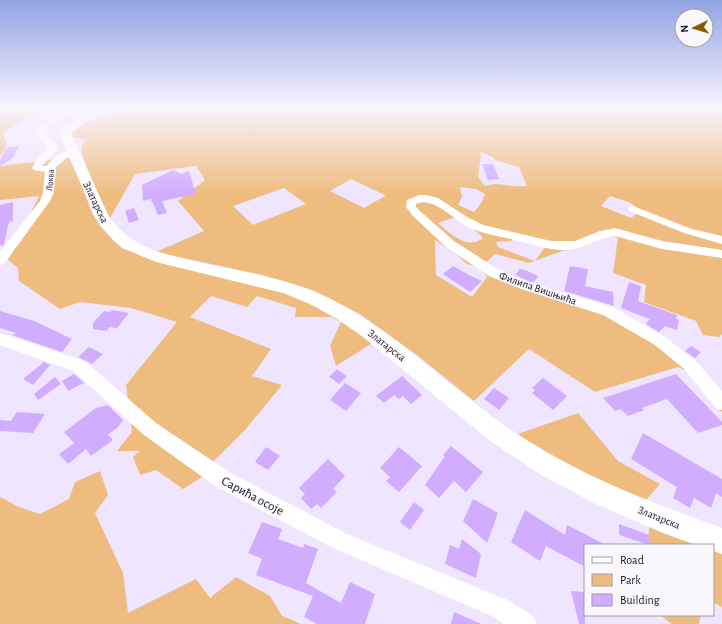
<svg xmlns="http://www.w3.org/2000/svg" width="722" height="624" font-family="'Alegreya Sans',sans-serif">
  <rect width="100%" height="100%" fill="#efe5fe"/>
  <g fill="#eebc7e" fill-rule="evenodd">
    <path d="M 0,107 L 52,107 L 19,122 L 3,134 L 7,144 L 0,157 Z"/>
    <path d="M 120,107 L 722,107 L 722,334 L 719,337 L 703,335 L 696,321 L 644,302 L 646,285 L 613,273 L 618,238 L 609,234 L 529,263 L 495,254 L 481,267 L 607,315 L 662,339 L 722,401 L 722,412 L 687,371 L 678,367 L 595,392 L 529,349 L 474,401 L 418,356 L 360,314 L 312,290 L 262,275 L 156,252 L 204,231 L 178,201 L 205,180 L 196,166 L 135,174 L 110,218 C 98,195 88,174 81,149 L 85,140 L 73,137 L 71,133 L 75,125 ZM 480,152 L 493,157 L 495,160 L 519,167 L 527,186 C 513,188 498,181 485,186 L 478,177 L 481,156 ZM 351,179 L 385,195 L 385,196 L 364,208 L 330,191 ZM 460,187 L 476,189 L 485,194 L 482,202 L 474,212 L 458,205 L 462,197 ZM 284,188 L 306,204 L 253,225 L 233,206 ZM 610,196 L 629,202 L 641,211 L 631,218 L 601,206 ZM 455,217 L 473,228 L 483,238 C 468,251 449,233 438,223 ZM 513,237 L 545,247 L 535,261 L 498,247 L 496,242 L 511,241 ZM 435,240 L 455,253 L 467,264 L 481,268 L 487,277 L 472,297 L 436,275 Z"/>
    <path d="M 65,157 L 72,158 L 92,213 L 100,226 L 115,240 L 306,298 L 374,342 L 336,366 L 330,346 L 341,322 L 331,317 L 295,317 L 296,308 L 257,296 L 247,307 L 211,296 L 190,317 L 271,349 L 252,376 L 282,385 L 245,430 L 210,465 L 261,510 L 202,477 L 183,489 L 156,470 L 140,475 L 133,457 L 140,451 L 117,451 L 132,432 L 126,385 L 177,322 L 131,308 L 80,302 L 60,309 L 19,281 L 18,268 L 8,260 L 39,196 L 0,200 L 0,166 L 59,159 Z"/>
    <path d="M 578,413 L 618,461 L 660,484 L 646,500 L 573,469 L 515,435 Z"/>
    <path d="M 100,471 L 108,495 L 95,513 L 123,573 L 128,613 L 196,579 L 210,598 L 236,577 L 270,596 L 282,616 L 301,624 L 0,624 L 0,497 L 19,507 L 40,514 L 69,499 L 75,482 Z"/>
    <path d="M 650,523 L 713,545 L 647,545 Z"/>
    <path d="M 713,545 L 722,548 L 722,607 L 713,602 Z"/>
    <path d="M 660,615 L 701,615 L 699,624 L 672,624 Z"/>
  </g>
  <g fill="#d0adfe">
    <path d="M 19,146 L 13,158 L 0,166 L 0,160 L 6,148 Z"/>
    <path d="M 482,164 L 493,164 L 499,179 L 488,180 Z"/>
    <path d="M 173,170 L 181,174 L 189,171 L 196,194 L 162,201 L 167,213 L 158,215 L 151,199 L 143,201 L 142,185 Z"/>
    <path d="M 13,202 L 13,221 L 9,222 L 4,244 L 3,246 L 0,245 L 0,205 Z"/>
    <path d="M 134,208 L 139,220 L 129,223 L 125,211 Z"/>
    <path d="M 453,266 L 469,275 L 482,281 L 470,292 L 443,274 Z"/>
    <path d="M 570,266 L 588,269 L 585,286 L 613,292 L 614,306 L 564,291 Z"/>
    <path d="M 520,269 L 525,270 L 538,276 L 534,282 L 531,282 L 515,275 Z"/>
    <path d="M 629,282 L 641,286 L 638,301 L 677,315 L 676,319 L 679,320 L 677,330 L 665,326 L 659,332 L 646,324 L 650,319 L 621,308 Z"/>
    <path d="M 112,310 L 129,313 L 117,328 L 110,327 L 106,331 L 93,329 L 93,323 L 104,311 L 110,312 Z"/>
    <path d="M 0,311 L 34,321 L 72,339 L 62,352 L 12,335 L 16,333 L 0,328 Z"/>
    <path d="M 691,346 L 701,352 L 695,358 L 685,351 Z"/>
    <path d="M 89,347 L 103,354 L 92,364 L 78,357 Z"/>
    <path d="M 44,362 L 50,365 L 33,385 L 23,379 Z"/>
    <path d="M 337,369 L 347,376 L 339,384 L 329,377 Z"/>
    <path d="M 74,374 L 84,383 L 68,391 L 62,381 Z"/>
    <path d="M 676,374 L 722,422 L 722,425 L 698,433 L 667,399 L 642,408 L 644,410 L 628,416 L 621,409 L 615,411 L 603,398 Z"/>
    <path d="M 402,376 L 422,395 L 411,404 L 403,396 L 399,399 L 394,395 L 384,403 L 376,396 Z"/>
    <path d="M 55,377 L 61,384 L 38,400 L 34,394 Z"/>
    <path d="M 543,378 L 567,396 L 553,410 L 532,393 L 535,390 L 532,388 Z"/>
    <path d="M 345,383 L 361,393 L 346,411 L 330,400 Z"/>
    <path d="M 494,388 L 509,398 L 499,410 L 484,399 Z"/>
    <path d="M 108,405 L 123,420 L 118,427 L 108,435 L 113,440 L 91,456 L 86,449 L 68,464 L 59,454 L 74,443 L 64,432 L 96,408 Z"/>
    <path d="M 17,412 L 45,414 L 33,433 L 0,431 L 0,420 L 11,421 Z"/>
    <path d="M 643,433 L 722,479 L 722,497 L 716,493 L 711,508 L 694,498 L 690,508 L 673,498 L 677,487 L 631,459 Z"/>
    <path d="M 451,446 L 483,472 L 466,492 L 454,481 L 439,498 L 425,485 L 445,456 L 443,455 Z"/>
    <path d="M 266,447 L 280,456 L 268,470 L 255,462 Z"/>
    <path d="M 399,447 L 422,466 L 399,492 L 386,481 L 390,477 L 380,468 Z"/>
    <path d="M 328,459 L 345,476 L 333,489 L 337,492 L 321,508 L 317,504 L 311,509 L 301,498 L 305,494 L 299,488 Z"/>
    <path d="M 473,499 L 498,513 L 487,543 L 463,521 Z"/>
    <path d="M 414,502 L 424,510 L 410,530 L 400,522 Z"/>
    <path d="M 525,510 L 565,535 L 567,525 L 606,545 L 585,545 L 585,567 L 546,546 L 540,561 L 511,542 Z"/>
    <path d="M 262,522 L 282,529 L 278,539 L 303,548 L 304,544 L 318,549 L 306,583 L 341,603 L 350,582 L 375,594 L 365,624 L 317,624 L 304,617 L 313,596 L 256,575 L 262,559 L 248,553 Z"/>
    <path d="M 619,524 L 649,535 L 649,545 L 619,535 Z"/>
    <path d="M 462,539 L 481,554 L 476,578 L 445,564 L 450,545 L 459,549 Z"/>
    <path d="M 571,591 L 585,592 L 585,624 L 579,624 Z"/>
    <path d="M 454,612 L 481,624 L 451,624 Z"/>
  </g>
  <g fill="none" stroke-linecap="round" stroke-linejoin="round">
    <g fill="#fff" fill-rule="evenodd">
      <path d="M 73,107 L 84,107 C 72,117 51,117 44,132 L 55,142 L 58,147 L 42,166 L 47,166 C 53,157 62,152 73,149 L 78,152 L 65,159 L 56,167 L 54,192 L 50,201 L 4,264 L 0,265 L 0,252 L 40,201 L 43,192 L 45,172 L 34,170 L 32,168 L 35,162 L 48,147 L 35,133 C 43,118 59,114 73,107 Z"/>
      <path d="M 419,195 L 426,195 L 438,198 L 467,217 L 483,225 L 551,241 L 575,241 L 600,231 L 615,228 L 662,241 L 722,250 L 722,258 L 662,249 L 615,236 C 601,237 589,246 574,249 C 553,253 532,244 511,239 C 498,236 485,234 473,229 C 456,223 434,195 416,204 L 416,207 L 421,212 L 454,241 L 499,270 L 531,283 L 613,307 L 665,337 L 696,361 L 722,391 L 722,410 L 716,408 L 684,369 L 655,345 L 603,315 L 521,289 L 489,276 L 446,247 L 413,216 L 406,207 L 407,200 Z"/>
      <path d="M 633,206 L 692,229 L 722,236 L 722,244 L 684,233 L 629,211 L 628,209 L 629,207 Z"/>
      <path d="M 0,333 L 85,361 L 156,423 L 229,472 L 347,534 L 510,601 L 533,616 L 537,624 L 504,624 L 494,617 L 333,548 L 215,486 L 144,435 L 73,371 L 0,345 Z"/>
    </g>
    <path fill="#fff" fill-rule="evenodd" d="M 106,107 L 122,107 L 121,109 L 85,122 L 71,133 L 108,215 C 122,235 138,245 162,253 C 219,270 282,273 335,301 C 397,334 448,385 504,425 C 571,472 646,501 722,528 L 722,554 L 713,551 L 713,545 L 696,545 L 663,533 L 596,504 L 541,475 L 489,440 L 363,337 L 337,319 L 310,304 L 283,293 L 156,262 L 122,248 L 113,240 L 104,230 L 94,215 L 59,133 C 70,117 88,113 106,107 Z"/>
  </g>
  <linearGradient id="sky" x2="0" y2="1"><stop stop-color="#91a4e2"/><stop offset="0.55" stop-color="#f8f3ff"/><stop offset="1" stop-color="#f8f3ff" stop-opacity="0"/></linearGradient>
  <rect width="722" height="195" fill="url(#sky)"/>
  <g text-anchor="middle" stroke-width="3" stroke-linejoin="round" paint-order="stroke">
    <g font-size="9" fill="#1c1821" stroke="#f9f7fc">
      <text transform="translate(50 180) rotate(-85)" y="3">Локва</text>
    </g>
    <g font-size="11" fill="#1c1821" stroke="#f9f7fc">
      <text transform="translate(96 202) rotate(64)" y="4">Златарска</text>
      <text transform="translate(538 288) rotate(19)" y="4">Филипа Вишњића</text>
      <text transform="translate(387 345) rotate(38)" y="4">Златарска</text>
      <text transform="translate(659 517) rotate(22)" y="4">Златарска</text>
    </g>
    <g font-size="13" fill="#1c1821" stroke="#f9f7fc">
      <text transform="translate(253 495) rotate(28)" y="5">Сарића осоје</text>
    </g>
  </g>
  <rect x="584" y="544" width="130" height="72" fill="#f9f7fc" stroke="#a19ea4"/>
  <rect x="592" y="557" width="20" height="6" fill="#ffffff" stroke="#a19ea4"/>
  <text x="620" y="564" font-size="12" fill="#1c1821">Road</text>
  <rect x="592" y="574" width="20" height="12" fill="#eebc7e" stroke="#a19ea4"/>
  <text x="620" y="584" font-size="12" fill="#1c1821">Park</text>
  <rect x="592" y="594" width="20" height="12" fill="#d0adfe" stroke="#a19ea4"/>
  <text x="620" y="604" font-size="12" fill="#1c1821">Building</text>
  <g transform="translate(694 28) rotate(265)"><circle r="19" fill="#f9f7fc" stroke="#a19ea4"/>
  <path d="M0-3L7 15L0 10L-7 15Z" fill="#8b5902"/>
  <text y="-6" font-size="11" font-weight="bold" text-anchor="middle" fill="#1c1821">N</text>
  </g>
</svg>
